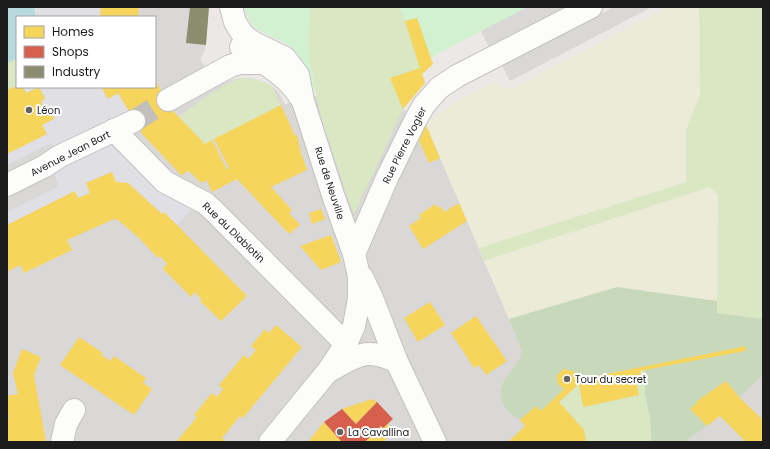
<svg xmlns="http://www.w3.org/2000/svg" width="770" height="449" font-family="Poppins,sans-serif">
  <rect width="100%" height="100%" fill="#ebe8e5"/>
  <path fill="#dad8d6" d="M 34,7 L 209,7 L 205,50 L 200,59 L 218,86 L 231,80 L 242,78 L 251,78 L 259,80 L 272,86 L 279,93 L 285,104 L 317,96 L 309,58 L 310,7 L 400,7 L 405,21 L 417,18 L 433,64 L 422,74 L 425,83 L 403,109 L 426,125 L 512,326 L 763,319 L 763,442 L 7,442 L 7,63 L 17,58 L 17,87 L 155,87 L 155,17 L 36,17 Z"/>
  <g fill="#d9d8d6">
    <path d="M 149,7 L 167,7 L 166,40 L 155,39 L 155,17 L 149,17 Z"/>
    <path d="M 527,7 L 566,7 L 489,47 L 481,31 Z"/>
    <path d="M 614,7 L 652,7 L 510,81 L 502,65 Z"/>
    <path d="M 51,143 L 54,150 L 7,173 L 7,165 Z"/>
    <path d="M 53,173 L 59,186 L 42,195 L 35,181 Z"/>
    <path d="M 29,184 L 36,198 L 14,208 L 7,195 Z"/>
    <path d="M 230,194 L 324,291 L 317,307 L 222,210 Z"/>
    <path d="M 310,409 L 321,418 L 302,442 L 283,442 Z"/>
  </g>
  <g fill="#ecebd8">
    <path d="M 668,7 L 699,7 L 700,95 L 686,130 L 686,182 L 479,248 L 426,125 L 453,103 L 494,82 L 511,89 Z"/>
    <path d="M 709,187 L 718,195 L 717,301 L 617,287 L 509,319 L 484,261 Z"/>
  </g>
  <g fill="#d9e8c3">
    <path d="M 310,7 L 400,7 L 420,68 L 390,78 L 403,109 L 355,212 L 353,212 L 322,122 L 309,58 L 308,40 Z"/>
    <path d="M 699,7 L 763,7 L 763,319 L 717,313 L 718,195 L 709,187 L 484,261 L 479,248 L 686,182 L 686,130 L 700,95 Z"/>
    <path d="M 17,58 L 17,86 L 7,90 L 7,63 Z"/>
    <path d="M 242,78 L 259,80 L 272,86 L 281,105 L 205,144 L 179,117 C 198,102 218,86 242,78 Z"/>
    <path d="M 645,370 L 645,393 L 650,419 L 652,442 L 585,442 L 586,441 L 584,430 L 559,402 L 579,384 L 583,407 L 639,395 L 635,378 L 641,377 L 640,371 Z"/>
  </g>
  <path fill="#c7d9ba" d="M 617,287 L 717,301 L 717,313 L 763,319 L 763,375 L 739,397 L 726,381 L 697,401 L 698,402 L 691,409 L 707,426 L 684,442 L 652,442 L 650,419 L 645,393 L 645,370 L 745,351 L 746,350 L 746,346 L 577,380 L 577,375 L 573,371 L 564,369 C 555,374 555,384 564,389 L 541,411 L 536,406 L 520,420 C 505,412 495,397 504,381 C 508,374 514,369 518,362 C 520,359 521,354 522,350 L 509,319 Z"/>
  <g fill="#d2f1d0">
    <path d="M 244,7 L 310,7 L 308,40 L 309,58 L 315,89 L 311,89 L 297,62 L 301,57 C 298,54 294,49 290,46 C 270,33 251,34 244,7 Z"/>
    <path d="M 400,7 L 527,7 L 430,58 L 417,18 L 405,21 Z"/>
  </g>
  <g fill="#dfdfe4">
    <path d="M 34,7 L 101,7 L 100,17 L 36,17 Z"/>
    <path d="M 23,87 L 101,87 L 108,99 L 118,93 L 129,111 L 54,150 L 51,143 L 7,165 L 7,154 L 46,134 L 42,125 L 54,118 L 48,106 L 44,108 L 41,101 L 45,99 L 39,87 L 26,93 Z"/>
    <path d="M 105,140 L 112,144 L 117,144 L 197,204 L 177,225 L 164,212 L 162,214 L 128,183 L 116,182 L 112,172 L 86,183 L 90,193 L 78,198 L 75,191 L 7,225 L 7,212 L 59,186 L 53,173 Z"/>
  </g>
  <path fill="#b8d9de" d="M 7,7 L 34,7 L 36,17 L 17,17 L 17,58 L 7,63 Z"/>
  <g fill="#f6d55c">
    <path d="M 101,7 L 139,7 L 138,17 L 100,17 Z"/>
    <path d="M 417,18 L 433,64 L 422,74 L 425,83 L 403,109 L 390,78 L 420,68 L 405,21 Z"/>
    <path d="M 155,80 L 173,111 L 205,144 L 212,140 L 227,170 L 229,168 L 214,139 L 281,105 L 295,136 L 297,135 L 300,150 L 307,170 L 271,187 L 292,210 L 289,213 L 300,225 L 289,234 L 237,179 L 212,192 L 207,180 L 201,183 L 189,171 L 181,175 L 143,135 L 118,93 L 108,99 L 101,87 L 155,87 Z"/>
    <path d="M 17,86 L 17,87 L 23,87 L 26,93 L 39,87 L 45,99 L 41,101 L 44,108 L 48,106 L 54,119 L 42,125 L 47,134 L 7,154 L 7,90 Z"/>
    <path d="M 426,125 L 440,158 L 429,163 L 419,140 Z"/>
    <path d="M 112,172 L 116,182 L 128,183 L 162,214 L 164,212 L 247,296 L 221,321 L 200,301 L 202,300 L 195,292 L 191,297 L 163,269 L 167,264 L 160,256 L 158,258 L 138,237 L 118,220 L 114,219 L 67,240 L 72,250 L 24,273 L 20,265 L 7,272 L 7,225 L 75,191 L 78,198 L 90,193 L 86,183 Z"/>
    <path d="M 459,203 L 467,221 L 423,249 L 409,226 L 421,218 L 419,215 L 435,204 L 438,208 L 441,206 L 444,212 Z"/>
    <path d="M 321,209 L 325,219 L 312,224 L 309,213 Z"/>
    <path d="M 331,235 L 341,262 L 321,270 L 300,246 Z"/>
    <path d="M 430,302 L 445,325 L 418,342 L 404,318 Z"/>
    <path d="M 476,316 L 507,361 L 486,375 L 479,365 L 474,368 L 451,333 Z"/>
    <path d="M 276,325 L 302,347 L 243,418 L 240,416 L 222,438 L 225,440 L 223,442 L 176,442 L 197,417 L 194,415 L 212,393 L 217,397 L 223,389 L 219,385 L 244,355 L 248,359 L 256,350 L 251,346 L 265,329 L 269,333 Z"/>
    <path d="M 79,337 L 103,353 L 101,355 L 111,361 L 114,356 L 146,378 L 143,383 L 152,389 L 134,415 L 60,365 Z"/>
    <path d="M 746,346 L 746,350 L 745,351 L 640,371 L 641,377 L 635,378 L 639,395 L 583,407 L 579,384 L 559,402 L 584,430 L 586,441 L 585,442 L 508,442 L 525,426 L 520,420 L 536,406 L 541,411 L 564,389 L 558,384 L 557,380 L 557,375 L 564,369 L 573,371 L 577,375 L 577,380 Z"/>
    <path d="M 22,349 L 41,357 L 34,375 L 46,442 L 7,442 L 7,419 L 9,418 L 7,409 L 7,396 L 18,394 L 13,373 Z"/>
    <path d="M 726,381 L 739,397 L 763,420 L 763,442 L 746,442 L 720,416 L 707,426 L 690,409 L 698,402 L 697,401 Z"/>
    <path d="M 372,399 L 377,402 L 356,424 L 342,409 Z"/>
    <path d="M 324,422 L 340,440 L 342,442 L 308,442 Z"/>
    <path d="M 387,424 L 394,431 L 383,442 L 365,442 L 381,426 L 383,428 Z"/>
  </g>
  <path fill="#d6604d" d="M 377,402 L 393,419 L 383,428 L 381,426 L 365,442 L 342,442 L 324,422 L 342,409 L 356,424 Z"/>
  <path fill="#8c8c6e" d="M 190,7 L 209,7 L 206,45 L 186,43 Z"/>
  <g fill="none" stroke-linecap="round" stroke-linejoin="round">
    <path stroke="#c2bfbd" stroke-width="22" stroke-dasharray="22 11" stroke-linecap="butt" d="M 134,121 L 168,100"/>
    <defs>
      <g id="minor">
        <path d="M 231,7 L 235,22 L 243,35 L 254,43 L 285,58 L 298,75 L 303,101 L 333,195 L 354,254 L 359,276 L 359,299 L 354,326 L 346,344 L 328,371 L 270,442"/>
        <path d="M 241,47 C 261,62 287,75 300,97"/>
        <path d="M 168,100 L 230,66 L 240,63 L 262,63"/>
        <path d="M 114,130 L 165,182 L 205,203 L 213,210 L 346,344"/>
        <path d="M 7,185 L 45,166 L 60,156 L 134,121"/>
        <path d="M 354,254 L 387,178 L 415,121 L 424,105 L 439,88 L 457,76 L 591,7"/>
        <path d="M 362,277 L 372,298 L 397,362 L 435,442"/>
        <path d="M 329,371 C 357,356 366,346 397,362"/>
        <path d="M 62,442 L 66,424 L 74,410"/>
      </g>
    </defs>
    <use href="#minor" stroke="#c3c2c1" stroke-width="24"/>
    <use href="#minor" stroke="#fcfcfb" stroke-width="22"/>
  </g>
  <g fill="#646362" stroke="#fff" stroke-width="1.5">
    <circle cx="29" cy="110" r="4"/>
    <circle cx="567" cy="379" r="4"/>
    <circle cx="340" cy="432" r="4"/>
  </g>
  <g text-anchor="middle" stroke-width="4" stroke-linejoin="round" paint-order="stroke">
    <g font-size="10" fill="#1c1c1c" stroke="#fff" text-anchor="start">
      <text x="37" y="114">Léon</text>
      <text x="575" y="383">Tour du secret</text>
      <text x="348" y="436">La Cavallina</text>
    </g>
    <g font-size="10" fill="#1c1c1c" stroke="#fff">
      <text transform="translate(404 145) rotate(-63)" y="4">Rue Pierre Vogler</text>
      <text transform="translate(70 153) rotate(-27)" y="4">Avenue Jean Bart</text>
      <text transform="translate(330 183) rotate(72)" y="4">Rue de Neuville</text>
      <text transform="translate(234 232) rotate(44)" y="4">Rue du Diablotin</text>
    </g>
  </g>
  <rect width="770" height="449" fill="none" stroke="#1c1c1c" stroke-width="16"/>
  <rect x="16" y="16" width="140" height="72" fill="#ffffff" stroke="#a4a4a4"/>
  <rect x="24" y="26" width="20" height="12" fill="#f6d55c" stroke="#a4a4a4"/>
  <text x="52" y="36" font-size="12" fill="#1c1c1c">Homes</text>
  <rect x="24" y="46" width="20" height="12" fill="#d6604d" stroke="#a4a4a4"/>
  <text x="52" y="56" font-size="12" fill="#1c1c1c">Shops</text>
  <rect x="24" y="66" width="20" height="12" fill="#8c8c6e" stroke="#a4a4a4"/>
  <text x="52" y="76" font-size="12" fill="#1c1c1c">Industry</text>
</svg>
